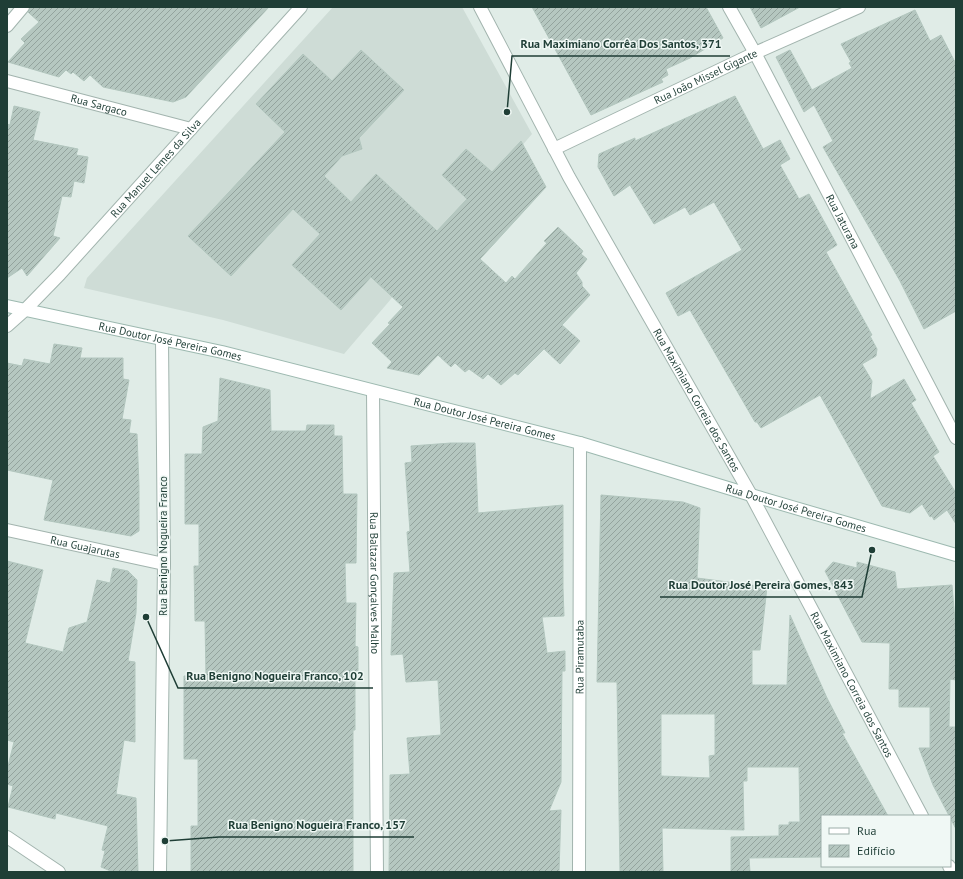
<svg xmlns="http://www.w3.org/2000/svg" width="963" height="879" font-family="'PT Sans',sans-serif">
  <defs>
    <pattern id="building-hatch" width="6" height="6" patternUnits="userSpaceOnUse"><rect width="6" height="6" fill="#b5c7c0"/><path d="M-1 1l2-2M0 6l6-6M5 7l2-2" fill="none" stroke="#93a39d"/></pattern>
  </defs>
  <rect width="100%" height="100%" fill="#e0ece7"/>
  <path fill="#cedcd6" d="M 333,7 L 462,7 L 532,134 L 344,354 L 223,320 L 84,288 L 87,278 Z"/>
  <g fill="url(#building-hatch)" stroke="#b2c6be" fill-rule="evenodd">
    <path d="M 30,7 L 269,7 L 186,97 L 173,102 L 103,87 L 90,75 L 84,81 L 73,72 L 71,74 L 66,70 L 59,77 L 8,62 L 25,43 L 21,39 L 39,22 L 28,12 Z"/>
    <path d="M 532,7 L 706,7 L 723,38 L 690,58 L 666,69 L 668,75 L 661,79 L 663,82 L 591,115 Z"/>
    <path d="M 750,7 L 800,7 L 761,28 Z"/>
    <path d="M 915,10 L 930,41 L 941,35 L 956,64 L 956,311 L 924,329 L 900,281 L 823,147 L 833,141 L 814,105 L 804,112 L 776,57 L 790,50 L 812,90 L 852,68 L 849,63 L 851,62 L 841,44 Z"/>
    <path d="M 361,50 L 404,90 L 359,138 L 362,149 L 342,156 L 324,176 L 351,202 L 376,174 L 437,231 L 467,199 L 442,175 L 466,149 L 492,172 L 521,141 L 546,187 L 480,259 L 506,283 L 512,276 L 515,279 L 547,243 L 544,241 L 558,227 L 583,251 L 581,254 L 587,259 L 576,273 L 582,282 L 582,286 L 590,295 L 562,325 L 580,341 L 560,364 L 544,349 L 518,375 L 515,373 L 501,385 L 488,374 L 483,379 L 469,369 L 465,372 L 455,363 L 451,367 L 438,355 L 419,375 L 387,368 L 392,362 L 372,343 L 390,324 L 388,323 L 403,307 L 371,277 L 341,310 L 292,265 L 320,234 L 293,209 L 231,276 L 188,236 L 285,132 L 256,104 L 303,54 L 332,81 Z"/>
    <path d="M 735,96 L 763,149 L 780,140 L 790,159 L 780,165 L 799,199 L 809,194 L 837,245 L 826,252 L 872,335 L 870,336 L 877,349 L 876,356 L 862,364 L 872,381 L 870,399 L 904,379 L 916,400 L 911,403 L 939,452 L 933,456 L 956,493 L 956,524 L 947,510 L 934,520 L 932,516 L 930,517 L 922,504 L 910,513 L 882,506 L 820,395 L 761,428 L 757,422 L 755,422 L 690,310 L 678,316 L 666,293 L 742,250 L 714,202 L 690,215 L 685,207 L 654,224 L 630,185 L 614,196 L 598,167 L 599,154 L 635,138 L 635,141 Z"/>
    <path d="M 14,106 L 40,112 L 33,140 L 78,149 L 76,155 L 88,157 L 84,183 L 74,181 L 71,197 L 62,196 L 53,236 L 60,238 L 27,276 L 22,268 L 7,278 L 7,124 L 10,125 Z"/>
    <path d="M 54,344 L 82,348 L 80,358 L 123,358 L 123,379 L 129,380 L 122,419 L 131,420 L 129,433 L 137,434 L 139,486 L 139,531 L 131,536 L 44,520 L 53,480 L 7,470 L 7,363 L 22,366 L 24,359 L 50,364 Z"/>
    <path d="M 220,378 L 270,390 L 271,431 L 306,431 L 307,425 L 334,425 L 334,436 L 342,436 L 343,494 L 357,494 L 356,563 L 345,563 L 346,603 L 356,603 L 355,646 L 358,647 L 358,674 L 355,674 L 355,730 L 353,730 L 353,872 L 191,872 L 191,826 L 198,826 L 198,759 L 184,759 L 184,676 L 206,676 L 205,621 L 195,621 L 194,566 L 199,566 L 199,524 L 185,524 L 185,454 L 202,454 L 203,427 L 218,421 Z"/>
    <path d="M 451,443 L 475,443 L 478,513 L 563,505 L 563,588 L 564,616 L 542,617 L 547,653 L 565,651 L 565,671 L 562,671 L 561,782 L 549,811 L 561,810 L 559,872 L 389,872 L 390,775 L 410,774 L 407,738 L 441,735 L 438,680 L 406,682 L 403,654 L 391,655 L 394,573 L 410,572 L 407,532 L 410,531 L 405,463 L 412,462 L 411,446 Z"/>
    <path d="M 601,495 L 683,502 L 700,508 L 697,578 L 767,587 L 760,650 L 752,650 L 752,685 L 787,685 L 790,615 L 827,698 L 845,733 L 842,733 L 888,816 L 822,816 L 822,857 L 749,858 L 750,872 L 731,872 L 731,837 L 779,836 L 779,825 L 789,825 L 789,822 L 800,822 L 799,767 L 747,767 L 747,781 L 743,781 L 744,830 L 662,828 L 663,872 L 620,872 L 617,682 L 597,682 ZM 661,714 L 715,714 L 715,755 L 709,756 L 710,778 L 661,776 Z"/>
    <path d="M 7,561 L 43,570 L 25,643 L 63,652 L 69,628 L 87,622 L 97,580 L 110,583 L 113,568 L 128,571 L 137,580 L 136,613 L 128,661 L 135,662 L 135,742 L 124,740 L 116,794 L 136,798 L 138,872 L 113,872 L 101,867 L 105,851 L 102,850 L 108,826 L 56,813 L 55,819 L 8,807 L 13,786 L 7,784 L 7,770 L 14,742 L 7,740 Z"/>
    <path d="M 833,562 L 857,568 L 857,562 L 895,572 L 897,589 L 952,585 L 956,633 L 956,680 L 950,679 L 949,727 L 956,727 L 956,829 L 933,785 L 919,748 L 930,748 L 930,707 L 899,707 L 899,689 L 889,689 L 890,643 L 862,642 L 825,571 Z"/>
  </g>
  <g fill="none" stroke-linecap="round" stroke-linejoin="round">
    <defs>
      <g id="minor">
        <path id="s1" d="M 480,7 L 569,177 L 751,495 L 922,816"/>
        <path id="s2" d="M 729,7 L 755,53 L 956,438"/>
        <path d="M 7,26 L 23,7"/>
        <path id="s3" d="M 7,81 L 191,129"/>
        <path id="s4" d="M 554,149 L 755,53 L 859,7"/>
        <path d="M 7,326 L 25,310"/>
        <path id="s5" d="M 373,391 L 377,872"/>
        <path id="s6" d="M 7,530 L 164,564"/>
        <path d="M 7,837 L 59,872"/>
        <path d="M 949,866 L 952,872"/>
        <path d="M 160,872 L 164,564 L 162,340"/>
        <path id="s7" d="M 579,872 L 580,443"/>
      </g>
      <g id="tertiary">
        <path id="s8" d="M 25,310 L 60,274 L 301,7"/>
      </g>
      <g id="secondary">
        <path id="s9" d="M 7,306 L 222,352 L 580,443 L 751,495 L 956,555"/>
      </g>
    </defs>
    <use href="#minor" stroke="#a2b4ae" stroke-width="14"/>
    <use href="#tertiary" stroke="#a2b4ae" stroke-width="14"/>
    <use href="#secondary" stroke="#9db9b0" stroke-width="14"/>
    <use href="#minor" stroke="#fff" stroke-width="12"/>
    <use href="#tertiary" stroke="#fff" stroke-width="12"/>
    <use href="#secondary" stroke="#fff" stroke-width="12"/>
  </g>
  <g text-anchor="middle" stroke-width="3" stroke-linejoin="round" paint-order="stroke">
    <g font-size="11" fill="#1f3e36" stroke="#f0f8f5">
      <text dy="4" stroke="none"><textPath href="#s4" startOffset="168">Rua João Missel Gigante</textPath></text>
      <text dy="4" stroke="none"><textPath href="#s3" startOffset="95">Rua Sargaco</textPath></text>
      <text dy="4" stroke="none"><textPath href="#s8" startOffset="193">Rua Manuel Lemes da Silva</textPath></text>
      <text dy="4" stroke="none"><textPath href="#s2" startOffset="243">Rua Jaturana</textPath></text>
      <text dy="4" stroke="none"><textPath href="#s9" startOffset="167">Rua Doutor José Pereira Gomes</textPath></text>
      <text dy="4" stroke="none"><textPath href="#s1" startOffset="449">Rua Maximiano Correia dos Santos</textPath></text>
      <text dy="4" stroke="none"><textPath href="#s9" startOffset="491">Rua Doutor José Pereira Gomes</textPath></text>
      <text dy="4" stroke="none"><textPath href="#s9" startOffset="815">Rua Doutor José Pereira Gomes</textPath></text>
      <text transform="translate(163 546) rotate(-90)" y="4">Rua Benigno Nogueira Franco</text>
      <text dy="4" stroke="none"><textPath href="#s6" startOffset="80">Rua Guajarutas</textPath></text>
      <text dy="4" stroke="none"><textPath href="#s5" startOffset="192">Rua Baltazar Gonçalves Malho</textPath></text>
      <text dy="4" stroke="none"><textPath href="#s7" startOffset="215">Rua Piramutaba</textPath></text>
      <text dy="4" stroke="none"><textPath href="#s1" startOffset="773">Rua Maximiano Correia dos Santos</textPath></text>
    </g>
  </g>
  <path fill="none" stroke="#1f3e36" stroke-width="1.5" d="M507 112L512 56H730M872 550L862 597H660M146 617L178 688H373M165 841L219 837H414"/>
  <g fill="#1f3e36" stroke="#f0f8f5" stroke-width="1.5">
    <circle cx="507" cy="112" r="4"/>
    <circle cx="872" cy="550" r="4"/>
    <circle cx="146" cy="617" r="4"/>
    <circle cx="165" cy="841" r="4"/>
  </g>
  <g font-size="12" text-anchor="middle" font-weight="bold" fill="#1f3e36" stroke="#f0f8f5" stroke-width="3" stroke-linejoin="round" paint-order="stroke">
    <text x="621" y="48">Rua Maximiano Corrêa Dos Santos, 371</text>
    <text x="761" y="589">Rua Doutor José Pereira Gomes, 843</text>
    <text x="275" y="680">Rua Benigno Nogueira Franco, 102</text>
    <text x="317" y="829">Rua Benigno Nogueira Franco, 157</text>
  </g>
  <rect width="963" height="879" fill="none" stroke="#1f3e36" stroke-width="16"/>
  <rect x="821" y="815" width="130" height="52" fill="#f0f8f5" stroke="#9caea9"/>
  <rect x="829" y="828" width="20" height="6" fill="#ffffff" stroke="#9caea9"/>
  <text x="857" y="835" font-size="12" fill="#1f3e36">Rua</text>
  <rect x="829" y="845" width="20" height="12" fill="url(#building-hatch)" stroke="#9caea9"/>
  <text x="857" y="855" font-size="12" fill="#1f3e36">Edifício</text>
</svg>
